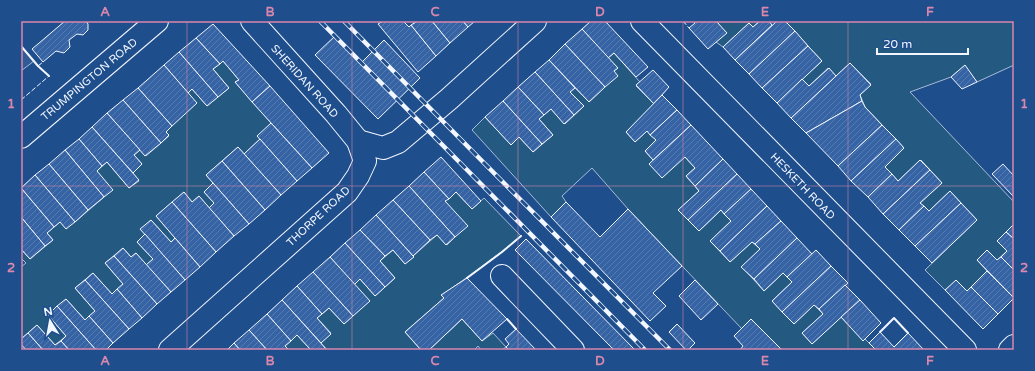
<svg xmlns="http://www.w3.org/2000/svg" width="1035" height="371" font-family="'Varela Round',sans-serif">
  <defs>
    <pattern id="building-hatch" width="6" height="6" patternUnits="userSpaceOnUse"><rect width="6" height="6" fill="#3563a3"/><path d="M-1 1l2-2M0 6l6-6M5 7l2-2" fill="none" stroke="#537ab1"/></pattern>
  </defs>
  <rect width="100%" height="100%" fill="#1f4e8c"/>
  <g fill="#245a82" stroke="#a8bbd7">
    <path d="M 716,21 L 760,21 L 753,27 L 749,23 L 723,47 L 716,42 L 726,33 Z"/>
    <path d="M 785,21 L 1014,21 L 1014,65 L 977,82 L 964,66 L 951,77 L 910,92 L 1014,202 L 1014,224 L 997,241 L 1007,251 L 997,260 L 987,251 L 977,260 L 987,271 L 967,291 L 945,290 L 925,270 L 977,220 L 950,191 L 929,211 L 920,203 L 942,183 L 921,160 L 898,181 L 885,167 L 904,148 L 865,107 L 860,95 L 871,84 L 850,63 L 836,76 L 828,68 L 809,86 L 802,79 L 822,61 Z"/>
    <path d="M 614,53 L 640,82 L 636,86 L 654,104 L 626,132 L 635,142 L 647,131 L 656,140 L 645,151 L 653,160 L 649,164 L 685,157 L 695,168 L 686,176 L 699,191 L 678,210 L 699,231 L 721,210 L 731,221 L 710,241 L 730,262 L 752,242 L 760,249 L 742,267 L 764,291 L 783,273 L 792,282 L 772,301 L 794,324 L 814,305 L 823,314 L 802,333 L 812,344 L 841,317 L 863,340 L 865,339 L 876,350 L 782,350 L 751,319 L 742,329 L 628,209 L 592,168 L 562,196 L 566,202 L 551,217 L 472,130 L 485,117 L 511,145 L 519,137 L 533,152 L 553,135 L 539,119 L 551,109 L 565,124 L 584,106 L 570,92 L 575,88 L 589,102 L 605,87 L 614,71 L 618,68 L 608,58 Z"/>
    <path d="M 223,61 L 239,80 L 235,82 L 271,123 L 260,139 L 244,154 L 238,147 L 206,175 L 213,183 L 204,192 L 214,203 L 209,208 L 199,196 L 192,202 L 184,192 L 156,216 L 175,238 L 171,242 L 151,220 L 141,229 L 145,234 L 137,242 L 153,259 L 146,265 L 136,253 L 131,257 L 123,248 L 105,263 L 123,284 L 112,294 L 93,273 L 75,288 L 95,311 L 85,320 L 66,299 L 48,315 L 66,336 L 55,345 L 37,325 L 21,339 L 21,267 L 26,263 L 21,258 L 21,249 L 30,259 L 53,240 L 47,233 L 60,222 L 75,222 L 104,197 L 97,171 L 107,162 L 129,188 L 139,181 L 133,173 L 142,164 L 134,155 L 140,150 L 146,156 L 169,136 L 166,132 L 188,93 L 192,89 L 207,106 L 229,88 L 213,69 Z"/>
    <path d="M 456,192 L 472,209 L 484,198 L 521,236 C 496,257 469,276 442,295 L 444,298 L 405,332 L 421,350 L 327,350 L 321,343 L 331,333 L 317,318 L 329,308 L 344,324 L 369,301 L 354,285 L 360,279 L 375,296 L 395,278 L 380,261 L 393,250 L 405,264 L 413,257 L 413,256 L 437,235 L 447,245 L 455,237 L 445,201 Z"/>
    <path d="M 462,319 L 482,341 L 493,333 L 506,347 L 502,350 L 481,350 L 478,346 L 474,350 L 429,350 Z"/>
    <path d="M 297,335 L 311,350 L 289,350 L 285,346 Z"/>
  </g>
  <path fill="#305b95" stroke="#a8bbd7" d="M 21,46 L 34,61 L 21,71 Z"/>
  <g fill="url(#building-hatch)" stroke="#f2f6ff">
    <path d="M 65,21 L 86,21 L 88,24 L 88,30 L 83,35 L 77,34 L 69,40 L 70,47 L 64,53 L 56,51 L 43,62 L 32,49 Z"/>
    <path d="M 383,21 L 403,21 L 409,27 L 411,25 L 436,56 L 418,72 L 378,24 Z"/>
    <path d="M 415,21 L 432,21 L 450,43 L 436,56 L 411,25 L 416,22 Z"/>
    <path d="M 432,21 L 463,21 L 468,27 L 450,43 Z"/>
    <path d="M 463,21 L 475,21 L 468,27 Z"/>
    <path d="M 591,21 L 605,21 L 648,67 L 636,77 L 614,53 L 608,58 L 582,29 Z"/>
    <path d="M 694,21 L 716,21 L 727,33 L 708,49 L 689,28 L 695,23 Z"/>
    <path d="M 760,21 L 769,21 L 772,25 L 735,60 L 723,47 L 749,23 L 753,27 Z"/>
    <path d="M 777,21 L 785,21 L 795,31 L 749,74 L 735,60 Z"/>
    <path d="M 213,24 L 270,86 L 252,102 L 235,82 L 239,80 L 223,61 L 220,64 L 196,38 Z"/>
    <path d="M 582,29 L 618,68 L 614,71 L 618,76 L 605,87 L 565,44 Z"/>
    <path d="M 795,31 L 808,46 L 762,88 L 749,74 Z"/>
    <path d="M 336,35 L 362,62 L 384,40 L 420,78 L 378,119 L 315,55 Z"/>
    <path d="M 196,38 L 220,64 L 213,69 L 229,88 L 218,97 L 179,52 Z"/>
    <path d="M 565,44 L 605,87 L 589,102 L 549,60 Z"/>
    <path d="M 808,46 L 822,61 L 777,103 L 762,88 Z"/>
    <path d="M 179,52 L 218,97 L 207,106 L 192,89 L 188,93 L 164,65 Z"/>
    <path d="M 549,60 L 575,88 L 570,92 L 584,106 L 574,115 L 535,72 Z"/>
    <path d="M 850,63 L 871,85 L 860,95 L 862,101 L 806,133 L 791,118 Z"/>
    <path d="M 164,65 L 197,103 L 172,126 L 138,88 Z"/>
    <path d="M 965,65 L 977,82 L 962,89 L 951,77 Z"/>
    <path d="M 829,68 L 836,76 L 791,118 L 777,103 L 802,79 L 809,86 Z"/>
    <path d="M 653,70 L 669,87 L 654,104 L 636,85 Z"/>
    <path d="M 535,72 L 574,115 L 564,124 L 551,109 L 544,115 L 518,87 Z"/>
    <path d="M 270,86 L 329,153 L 312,168 L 252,102 Z"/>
    <path d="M 518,87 L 544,115 L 539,119 L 553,135 L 542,144 L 503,101 Z"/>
    <path d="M 138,88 L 172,126 L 166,132 L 169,135 L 161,143 L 123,100 Z"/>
    <path d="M 662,95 L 677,110 L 650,135 L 647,131 L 635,142 L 626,132 Z"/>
    <path d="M 123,100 L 161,143 L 145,156 L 107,113 Z"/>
    <path d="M 503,101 L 542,144 L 533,152 L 519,137 L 511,145 L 485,117 Z"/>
    <path d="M 862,101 L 865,107 L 882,125 L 838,166 L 806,133 Z"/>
    <path d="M 677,110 L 691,125 L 653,160 L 645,151 L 656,140 L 650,135 Z"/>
    <path d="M 107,113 L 140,150 L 134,155 L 142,164 L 133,173 L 92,127 Z"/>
    <path d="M 271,123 L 312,168 L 297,181 L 257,136 Z"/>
    <path d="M 691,125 L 723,159 L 695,186 L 686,176 L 695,168 L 685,157 L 662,178 L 649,164 Z"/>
    <path d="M 882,125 L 896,139 L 851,181 L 838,166 Z"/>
    <path d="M 92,127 L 139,180 L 129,188 L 107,162 L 102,166 L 79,139 Z"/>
    <path d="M 79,139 L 102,166 L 97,171 L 113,190 L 104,197 L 65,150 Z"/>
    <path d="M 260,139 L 297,181 L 281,195 L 244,154 Z"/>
    <path d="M 896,139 L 904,148 L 885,167 L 892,174 L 868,197 L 851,181 Z"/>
    <path d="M 238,147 L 281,195 L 265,210 L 222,161 Z"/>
    <path d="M 65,150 L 104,197 L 88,210 L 49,164 Z"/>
    <path d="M 441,157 L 481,201 L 472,209 L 456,192 L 449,199 L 424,172 Z"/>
    <path d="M 723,159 L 737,174 L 688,220 L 678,210 L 699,191 L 695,186 Z"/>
    <path d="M 920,160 L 930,170 L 883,214 L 868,197 L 892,174 L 898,181 Z"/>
    <path d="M 222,161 L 265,210 L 249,224 L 206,175 Z"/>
    <path d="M 49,164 L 88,210 L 75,222 L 35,175 Z"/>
    <path d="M 1003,164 L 1014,176 L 1014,197 L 992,174 Z"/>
    <path d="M 930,170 L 942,183 L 920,203 L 924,206 L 899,230 L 883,214 Z"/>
    <path d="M 424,172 L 449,199 L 445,201 L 468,226 L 455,237 L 409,186 Z"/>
    <path d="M 737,174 L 751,189 L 724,214 L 721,210 L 699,231 L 688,220 Z"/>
    <path d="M 35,175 L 75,222 L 66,229 L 60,222 L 54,227 L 21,188 Z"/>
    <path d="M 213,183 L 249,224 L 234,236 L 209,208 L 214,203 L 204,192 Z"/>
    <path d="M 409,186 L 455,237 L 446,245 L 437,235 L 430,240 L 393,200 Z"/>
    <path d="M 21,188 L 54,227 L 47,233 L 53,240 L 45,246 L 21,217 Z"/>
    <path d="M 751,189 L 767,206 L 720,251 L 710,241 L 731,221 L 724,214 Z"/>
    <path d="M 950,191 L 961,203 L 915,246 L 899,230 L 924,206 L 929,211 Z"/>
    <path d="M 184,192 L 192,202 L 199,196 L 234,236 L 216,252 L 172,202 Z"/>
    <path d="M 393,200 L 430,240 L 413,256 L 376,215 Z"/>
    <path d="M 172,202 L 216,252 L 200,267 L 156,216 Z"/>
    <path d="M 566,202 L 600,237 L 628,209 L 682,266 L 653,293 L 666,306 L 650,321 L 551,217 Z"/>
    <path d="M 961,203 L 977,220 L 932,263 L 915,246 Z"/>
    <path d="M 767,206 L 781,221 L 755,244 L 752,242 L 730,262 L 720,251 Z"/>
    <path d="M 376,215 L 413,256 L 414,257 L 405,264 L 393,250 L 385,256 L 360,230 Z"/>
    <path d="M 21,217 L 45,246 L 30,259 L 21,249 Z"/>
    <path d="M 151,220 L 171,242 L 175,238 L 200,267 L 185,280 L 140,229 Z"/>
    <path d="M 781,221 L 797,238 L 754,279 L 741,267 L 760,249 L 755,244 Z"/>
    <path d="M 1014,224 L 1014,239 L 1006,232 Z"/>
    <path d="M 360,230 L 385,256 L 380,261 L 395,278 L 385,287 L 345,243 Z"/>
    <path d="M 1006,232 L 1014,239 L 1014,270 L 1001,257 L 1007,251 L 997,241 Z"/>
    <path d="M 145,234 L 185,280 L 171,292 L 146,265 L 153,259 L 137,242 Z"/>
    <path d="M 797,238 L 812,254 L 787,277 L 783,273 L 764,291 L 754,279 Z"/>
    <path d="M 526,239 L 635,350 L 614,350 L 515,250 Z"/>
    <path d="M 345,243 L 385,287 L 375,296 L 360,279 L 354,285 L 330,257 Z"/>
    <path d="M 123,248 L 131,257 L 136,253 L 171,292 L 157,304 L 114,256 Z"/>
    <path d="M 816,250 L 831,266 L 782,312 L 772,301 L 792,282 L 787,277 Z"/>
    <path d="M 987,250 L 997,260 L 1001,257 L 1014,270 L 1014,298 L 977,260 Z"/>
    <path d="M 114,256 L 157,304 L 142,318 L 117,289 L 123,284 L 105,263 Z"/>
    <path d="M 330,257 L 370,301 L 353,316 L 313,272 Z"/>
    <path d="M 831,266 L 848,283 L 819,309 L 814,305 L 794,324 L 782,312 Z"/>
    <path d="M 987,271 L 1014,298 L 998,314 L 971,287 Z"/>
    <path d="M 313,272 L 353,316 L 344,324 L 329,308 L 322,314 L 297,286 Z"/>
    <path d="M 93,273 L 112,294 L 117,289 L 142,318 L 129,329 L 85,280 Z"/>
    <path d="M 467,278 L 507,319 L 482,341 L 462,319 L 429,350 L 421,350 L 405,332 L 444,298 L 441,295 Z"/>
    <path d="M 85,280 L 129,329 L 113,343 L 89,316 L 95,311 L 75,288 Z"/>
    <path d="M 695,280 L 718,304 L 701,320 L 679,296 Z"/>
    <path d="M 956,280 L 967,291 L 971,287 L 998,314 L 983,329 L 945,290 Z"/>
    <path d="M 845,285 L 860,300 L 812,344 L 802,333 L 823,314 L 819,309 Z"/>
    <path d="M 297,286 L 322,314 L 317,318 L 331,334 L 321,343 L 282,300 Z"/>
    <path d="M 66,299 L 85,320 L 89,316 L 113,343 L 106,350 L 96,350 L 57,306 Z"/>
    <path d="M 282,300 L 327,350 L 311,350 L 297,335 L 291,341 L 267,314 Z"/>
    <path d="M 860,300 L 881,323 L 863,341 L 841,317 Z"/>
    <path d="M 57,306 L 96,350 L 69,350 L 61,341 L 66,336 L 48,315 Z"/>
    <path d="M 267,314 L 291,341 L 285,346 L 289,350 L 267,350 L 249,330 Z"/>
    <path d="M 751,319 L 782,350 L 740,350 L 743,346 L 734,336 Z"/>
    <path d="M 677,324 L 695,343 L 688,350 L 686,350 L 669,332 Z"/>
    <path d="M 37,325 L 55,345 L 61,341 L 69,350 L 43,350 L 28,333 Z"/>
    <path d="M 516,329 L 536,350 L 509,350 L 506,347 L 509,344 L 505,339 Z"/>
    <path d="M 249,330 L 267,350 L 240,350 L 234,343 Z"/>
    <path d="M 880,332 L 894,347 L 908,333 L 924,350 L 876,350 L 869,343 Z"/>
    <path d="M 28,333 L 43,350 L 26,350 L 21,344 L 21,339 Z"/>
    <path d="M 234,343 L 240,350 L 227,350 Z"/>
  </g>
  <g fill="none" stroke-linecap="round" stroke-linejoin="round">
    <defs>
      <g id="street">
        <path d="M 642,21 L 965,350"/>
        <path d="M 21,137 L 157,21"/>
        <path d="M 358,141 L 383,148 L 398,142 L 449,99 L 535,21"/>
        <path d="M 502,276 L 573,350"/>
        <path d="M 170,350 L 347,192 L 358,176 L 365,161 L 358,141 L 336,114 L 252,21"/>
        <path d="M 1010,350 L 1014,346"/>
      </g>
    </defs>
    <use href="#street" stroke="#f2f6ff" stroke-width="24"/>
    <use href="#street" stroke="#1f4e8c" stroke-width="22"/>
    <defs>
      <g id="rail">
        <path d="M 320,21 L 645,350"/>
        <path d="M 344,21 L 485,164 L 670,350"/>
      </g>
    </defs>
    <use href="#rail" stroke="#f2f6ff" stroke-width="4.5"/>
    <use href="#rail" stroke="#1f4e8c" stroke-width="3" stroke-dasharray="9" stroke-linecap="butt"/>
    <g stroke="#f2f6ff" stroke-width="1" stroke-dasharray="5 2" stroke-linecap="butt">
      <path d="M 683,21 L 689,28"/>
      <path d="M 38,66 L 43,62"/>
      <path d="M 21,100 L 49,76"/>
    </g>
    <g stroke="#f2f6ff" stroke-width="2">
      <path d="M 21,46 L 38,66 L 49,76"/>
      <path d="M 467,278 L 502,252 L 521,236"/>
      <path d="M 507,319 L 516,329"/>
      <path d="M 880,332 L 894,318 L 908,333"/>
    </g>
  </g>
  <path fill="none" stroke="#da87ad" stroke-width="1" stroke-opacity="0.55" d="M 187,21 L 187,350M 352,21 L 352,350M 518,21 L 518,350M 683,21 L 683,350M 848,21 L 848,350M 21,186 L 1014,186"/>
  <g text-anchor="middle" stroke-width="3" stroke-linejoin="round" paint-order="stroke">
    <g font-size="11" fill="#f2f6ff" stroke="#1f4e8c">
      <text transform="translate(89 79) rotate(-40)" y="4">TRUMPINGTON ROAD</text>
      <text transform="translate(305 81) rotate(48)" y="4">SHERIDAN ROAD</text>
      <text transform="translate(803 186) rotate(46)" y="4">HESKETH ROAD</text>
      <text transform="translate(318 216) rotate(-43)" y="4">THORPE ROAD</text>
    </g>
  </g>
  <rect width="1035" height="371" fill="none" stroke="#1f4e8c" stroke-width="44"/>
  <g transform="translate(50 321) rotate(349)" stroke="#1f4e8c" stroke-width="3" paint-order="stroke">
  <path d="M0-3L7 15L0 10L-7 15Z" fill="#f2f6ff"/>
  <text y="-6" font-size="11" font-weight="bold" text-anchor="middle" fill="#f2f6ff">N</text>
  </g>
  <path d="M877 48v6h91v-6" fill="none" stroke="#f2f6ff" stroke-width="2"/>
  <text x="883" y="48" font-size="12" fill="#f2f6ff" stroke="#1f4e8c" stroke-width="3" paint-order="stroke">20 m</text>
  <rect x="22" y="22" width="991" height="327" fill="none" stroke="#da87ad" stroke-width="1.5"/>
  <g font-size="13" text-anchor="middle" font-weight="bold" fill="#da87ad">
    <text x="105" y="16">A</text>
    <text x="270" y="16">B</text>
    <text x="435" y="16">C</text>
    <text x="600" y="16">D</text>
    <text x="765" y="16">E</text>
    <text x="930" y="16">F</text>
    <text x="11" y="108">1</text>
    <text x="1024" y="108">1</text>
    <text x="11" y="272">2</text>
    <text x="1024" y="272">2</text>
    <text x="105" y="365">A</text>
    <text x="270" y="365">B</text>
    <text x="435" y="365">C</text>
    <text x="600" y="365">D</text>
    <text x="765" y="365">E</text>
    <text x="930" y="365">F</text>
  </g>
</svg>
